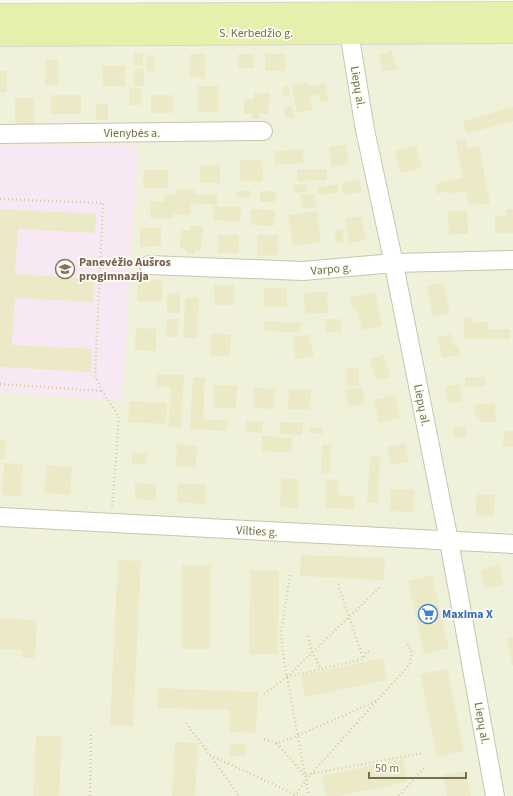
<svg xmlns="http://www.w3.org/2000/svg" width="513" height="796" font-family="'Source Sans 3',sans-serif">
  <rect width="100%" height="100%" fill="#f8faeb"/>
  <path fill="#eff1da" d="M 513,39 L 513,796 L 0,796 L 0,42 Z"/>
  <path fill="#f7e8f4" d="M 0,145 L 138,145 L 122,401 L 0,393 Z"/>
  <g fill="#eceac6">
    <path d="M 392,51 L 397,69 L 383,72 L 379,55 Z"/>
    <rect x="134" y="53" width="9" height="12"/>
    <rect x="190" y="54" width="15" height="23"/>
    <rect x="238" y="54" width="16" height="14"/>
    <rect x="265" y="54" width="20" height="17"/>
    <rect x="147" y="55" width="7" height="16"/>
    <rect x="45" y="60" width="13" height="25"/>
    <path d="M 102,66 L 125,66 L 125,86 L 103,86 Z"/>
    <rect x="134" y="69" width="10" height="17"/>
    <rect x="0" y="71" width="7" height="21"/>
    <path d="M 308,83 L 309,87 L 325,83 L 329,101 L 321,103 L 318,94 L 311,96 L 309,91 L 313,110 L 297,113 L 292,86 Z"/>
    <rect x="197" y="86" width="22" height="26"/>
    <path d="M 288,86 L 290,95 L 284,96 L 283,87 Z"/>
    <rect x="129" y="88" width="12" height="17"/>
    <path d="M 254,93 L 270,93 L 268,114 L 259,114 L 259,119 L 252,119 L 252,114 L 244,114 L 244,99 L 254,99 Z"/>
    <rect x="51" y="95" width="30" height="19"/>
    <rect x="151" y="95" width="22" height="18"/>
    <rect x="15" y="98" width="19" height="26"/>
    <rect x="96" y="104" width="12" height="16"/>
    <path d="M 292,106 L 294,117 L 286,118 L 284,107 Z"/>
    <path d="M 513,107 L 513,121 L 466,134 L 463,121 Z"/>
    <path d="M 466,140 L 467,148 L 479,145 L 490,204 L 469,205 L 466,191 L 451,194 L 450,191 L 437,194 L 435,184 L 463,178 L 456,141 Z"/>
    <path d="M 346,144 L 349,164 L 332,167 L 329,148 Z"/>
    <path d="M 416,146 L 422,168 L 400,173 L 395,151 Z"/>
    <path d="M 303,149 L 304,163 L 275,165 L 275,151 Z"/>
    <path d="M 240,160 L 262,160 L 263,181 L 240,181 Z"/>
    <rect x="200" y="165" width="20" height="18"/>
    <path d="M 297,169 L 327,169 L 327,180 L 297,181 Z"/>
    <path d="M 144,170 L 168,170 L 168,188 L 143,188 Z"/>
    <path d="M 360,180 L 362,192 L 343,195 L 341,183 Z"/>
    <path d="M 307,184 L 308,192 L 294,193 L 294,185 Z"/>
    <path d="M 338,184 L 339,192 L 319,195 L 318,187 Z"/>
    <path d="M 175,189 L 195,190 L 194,194 L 217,195 L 217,205 L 191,203 L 190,215 L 173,214 L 173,219 L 150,218 L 151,201 L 164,202 L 164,194 L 175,195 Z"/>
    <path d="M 250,190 L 251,197 L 237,199 L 236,192 Z"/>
    <path d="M 260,191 L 276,191 L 275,202 L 260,202 Z"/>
    <path d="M 315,194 L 316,207 L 302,208 L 300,195 Z"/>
    <path d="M 213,206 L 241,207 L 240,222 L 213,220 Z"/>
    <path d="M 0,209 L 96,214 L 95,233 L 18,229 L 15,274 L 94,279 L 93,302 L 15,298 L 12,345 L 92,349 L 91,372 L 0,367 Z"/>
    <path d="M 251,209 L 275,210 L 274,226 L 251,225 Z"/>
    <path d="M 506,209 L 513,209 L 513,233 L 495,233 L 495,216 L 506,216 Z"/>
    <path d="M 317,211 L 321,242 L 293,246 L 288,215 Z"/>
    <path d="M 448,211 L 467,211 L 468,234 L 449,234 Z"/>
    <path d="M 361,216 L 366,240 L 349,243 L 345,219 Z"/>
    <path d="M 190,226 L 203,226 L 201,250 L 195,250 L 194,254 L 186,253 L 186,249 L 180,249 L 181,230 L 190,230 Z"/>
    <path d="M 140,228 L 161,228 L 161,246 L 140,247 Z"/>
    <path d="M 343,229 L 344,243 L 336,243 L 335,230 Z"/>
    <rect x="218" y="235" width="21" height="18"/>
    <path d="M 257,235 L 278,235 L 278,255 L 257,256 Z"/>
    <path d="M 138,279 L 163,280 L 162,302 L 137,301 Z"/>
    <path d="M 444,283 L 450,313 L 433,316 L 427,286 Z"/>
    <path d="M 214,285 L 234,285 L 234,305 L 215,305 Z"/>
    <rect x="264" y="288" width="23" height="19"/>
    <path d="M 327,292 L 328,313 L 305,314 L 304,293 Z"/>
    <path d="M 375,292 L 382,326 L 362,330 L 357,309 L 353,309 L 350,297 Z"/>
    <rect x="167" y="293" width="13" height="20"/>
    <path d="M 185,298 L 199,298 L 197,338 L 183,338 Z"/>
    <path d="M 464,317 L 473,317 L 473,322 L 488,322 L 488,329 L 510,329 L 510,339 L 464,339 Z"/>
    <path d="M 167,319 L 179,319 L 178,337 L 166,337 Z"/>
    <path d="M 325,319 L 341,319 L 341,333 L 325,332 Z"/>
    <path d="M 264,321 L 301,323 L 300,333 L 263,330 Z"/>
    <path d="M 136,328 L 156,329 L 156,351 L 135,350 Z"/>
    <path d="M 211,333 L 231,335 L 230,356 L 210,355 Z"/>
    <path d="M 309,334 L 314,356 L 296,359 L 292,338 Z"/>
    <path d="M 451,334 L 454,346 L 458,345 L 460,354 L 442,358 L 437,337 Z"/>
    <path d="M 384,355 L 390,377 L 376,380 L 370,359 Z"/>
    <path d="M 346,368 L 359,368 L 359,386 L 346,385 Z"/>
    <path d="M 157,374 L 184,375 L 181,428 L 168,427 L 171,387 L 156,387 Z"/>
    <path d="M 193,377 L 205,378 L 203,419 L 228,421 L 227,431 L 190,429 Z"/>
    <path d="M 465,377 L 485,377 L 485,387 L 465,386 Z"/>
    <path d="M 459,384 L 462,401 L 448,403 L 445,387 Z"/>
    <path d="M 214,385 L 237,386 L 236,409 L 213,407 Z"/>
    <path d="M 362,387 L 365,404 L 349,407 L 345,390 Z"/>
    <path d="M 254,388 L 275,389 L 274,409 L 253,408 Z"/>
    <path d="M 289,389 L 311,390 L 310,410 L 288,409 Z"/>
    <path d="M 395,395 L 400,418 L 379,423 L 374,400 Z"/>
    <path d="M 130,401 L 167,403 L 166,424 L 128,422 Z"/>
    <path d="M 495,403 L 496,422 L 480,422 L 479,417 L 475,417 L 475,404 Z"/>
    <path d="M 246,421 L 263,421 L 262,433 L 246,432 Z"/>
    <path d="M 280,422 L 303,423 L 302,435 L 280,434 Z"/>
    <path d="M 465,426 L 467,436 L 455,438 L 453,429 Z"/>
    <path d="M 310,427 L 323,428 L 323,434 L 310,433 Z"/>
    <path d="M 504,431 L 513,431 L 513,447 L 503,447 Z"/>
    <path d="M 262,436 L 292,438 L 291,452 L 262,451 Z"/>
    <path d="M 0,439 L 6,440 L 4,460 L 0,459 Z"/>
    <path d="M 405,443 L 409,462 L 391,465 L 387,447 Z"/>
    <path d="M 177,444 L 197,446 L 196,467 L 176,466 Z"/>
    <path d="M 322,445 L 331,445 L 330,473 L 321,473 Z"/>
    <path d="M 132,453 L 147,453 L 146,464 L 132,463 Z"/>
    <path d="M 370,456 L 380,457 L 378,503 L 367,503 Z"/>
    <path d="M 4,463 L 23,464 L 21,496 L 2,495 Z"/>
    <path d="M 47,465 L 72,467 L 70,495 L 44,493 Z"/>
    <path d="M 281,478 L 299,479 L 298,508 L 280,507 Z"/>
    <path d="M 326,479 L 338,480 L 338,495 L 355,496 L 354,509 L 325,508 Z"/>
    <path d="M 135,483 L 156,484 L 156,500 L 135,499 Z"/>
    <path d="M 178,483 L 206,485 L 205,504 L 177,502 Z"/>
    <path d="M 391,489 L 415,490 L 413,512 L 390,511 Z"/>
    <path d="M 477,494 L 495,495 L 494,516 L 475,515 Z"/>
    <path d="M 301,555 L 385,558 L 384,580 L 300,576 Z"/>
    <path d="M 118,560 L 141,561 L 133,726 L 110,725 Z"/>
    <path d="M 182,565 L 211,565 L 210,649 L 181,649 Z"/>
    <path d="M 499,565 L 504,584 L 485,589 L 480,570 Z"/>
    <path d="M 250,570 L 279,571 L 278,654 L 249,654 Z"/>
    <path d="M 432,575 L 449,648 L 424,654 L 408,581 Z"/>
    <path d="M 0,618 L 37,620 L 35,658 L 22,658 L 22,650 L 0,649 Z"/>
    <path d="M 513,637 L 513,665 L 512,665 L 507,638 Z"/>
    <path d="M 383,658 L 387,680 L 305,697 L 301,675 Z"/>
    <path d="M 447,669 L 464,751 L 437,757 L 420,674 Z"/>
    <path d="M 158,688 L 258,692 L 256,733 L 229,732 L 230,710 L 157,708 Z"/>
    <path d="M 36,735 L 62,737 L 59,796 L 33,796 Z"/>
    <path d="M 175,742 L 198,743 L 195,796 L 172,796 Z"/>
    <path d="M 229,744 L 246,744 L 246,755 L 230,756 Z"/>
    <path d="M 403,759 L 407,782 L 338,796 L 326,796 L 322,776 Z"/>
    <path d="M 465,771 L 471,796 L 447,796 L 443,775 Z"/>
  </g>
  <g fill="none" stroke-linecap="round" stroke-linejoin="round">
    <defs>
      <g id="minor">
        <path d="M 350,21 L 349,32 L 365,130 L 391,250 L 449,541 L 495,796"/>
        <path d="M 0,134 L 263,131"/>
        <path d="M 149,265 L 303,271 L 394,263 L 513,260"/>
        <path d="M 0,517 L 513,544"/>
      </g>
      <g id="major">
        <path d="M 0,15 L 513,13"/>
        <path d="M 0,35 L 513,32"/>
      </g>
    </defs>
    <use href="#minor" stroke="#c6c6ad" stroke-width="20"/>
    <use href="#major" stroke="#d8d7ce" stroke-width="24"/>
    <g stroke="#d2cea9" stroke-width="2.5" stroke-dasharray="1 3" stroke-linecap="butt">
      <path d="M 0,199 L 103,203 L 95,375 L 102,391 L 119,417 L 112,509"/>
      <path d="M 0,384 L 102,391"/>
      <path d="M 290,575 L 281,633 L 284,661 L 309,796"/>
      <path d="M 338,584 L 363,658"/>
      <path d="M 308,636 L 312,652 L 321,669"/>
      <path d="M 287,677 L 363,659 L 366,652 L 370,651"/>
      <path d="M 264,694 L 287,677 L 381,586"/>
      <path d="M 186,723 L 210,755 L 298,796"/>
      <path d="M 264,739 L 277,743 L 297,736 L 376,701"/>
      <path d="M 277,743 L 304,775 L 423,753"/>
      <path d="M 210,755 L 239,796"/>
      <path d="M 90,796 L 91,733"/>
      <path d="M 294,796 L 312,773 L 410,664 L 412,653 L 406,641"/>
      <path d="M 399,796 L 425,767"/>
    </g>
    <use href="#minor" stroke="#fff" stroke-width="18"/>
    <use href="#major" stroke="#e6f0ac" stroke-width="22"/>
  </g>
  <defs>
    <symbol id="school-ring" viewBox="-11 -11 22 22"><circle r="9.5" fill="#fcfdf1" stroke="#8d6e63" stroke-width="1.5"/><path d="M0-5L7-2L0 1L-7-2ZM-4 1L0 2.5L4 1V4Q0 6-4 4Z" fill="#8d6e63"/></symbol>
    <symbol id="supermarket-ring" viewBox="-11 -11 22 22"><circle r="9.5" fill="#fcfdf1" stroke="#3f7fe0" stroke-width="1.5"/><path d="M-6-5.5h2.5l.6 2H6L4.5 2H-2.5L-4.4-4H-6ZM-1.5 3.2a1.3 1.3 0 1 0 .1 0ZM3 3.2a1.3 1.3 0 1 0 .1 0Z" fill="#3f7fe0"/></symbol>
  </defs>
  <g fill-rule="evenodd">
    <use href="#school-ring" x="54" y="258" width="22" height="22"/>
    <use href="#supermarket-ring" x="417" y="603" width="22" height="22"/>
  </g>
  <g text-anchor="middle" stroke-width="3.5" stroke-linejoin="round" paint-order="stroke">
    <g font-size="12" fill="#736f51" stroke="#fcfdf1">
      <text x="256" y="37">S. Kerbedžio g.</text>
      <text transform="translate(358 87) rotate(81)" y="4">Liepų al.</text>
      <text x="132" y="137">Vienybės a.</text>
      <text transform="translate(331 269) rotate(-5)" y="4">Varpo g.</text>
      <text transform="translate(422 405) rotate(79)" y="4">Liepų al.</text>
      <text transform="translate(257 531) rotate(3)" y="4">Vilties g.</text>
      <text transform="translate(482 723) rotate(80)" y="4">Liepų al.</text>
    </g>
    <g font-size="12" font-weight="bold" fill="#785e54" stroke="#fcfdf1" text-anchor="start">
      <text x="79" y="266">Panevėžio Aušros<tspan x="79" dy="14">progimnazija</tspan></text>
    </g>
    <g font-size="12" font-weight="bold" fill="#366cbe" stroke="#fcfdf1" text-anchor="start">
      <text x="442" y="618">Maxima X</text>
    </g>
  </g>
  <path d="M369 772v6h97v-6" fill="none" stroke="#736f51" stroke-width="2"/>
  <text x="375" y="772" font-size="12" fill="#736f51" stroke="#fcfdf1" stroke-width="3" paint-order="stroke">50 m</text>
</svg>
